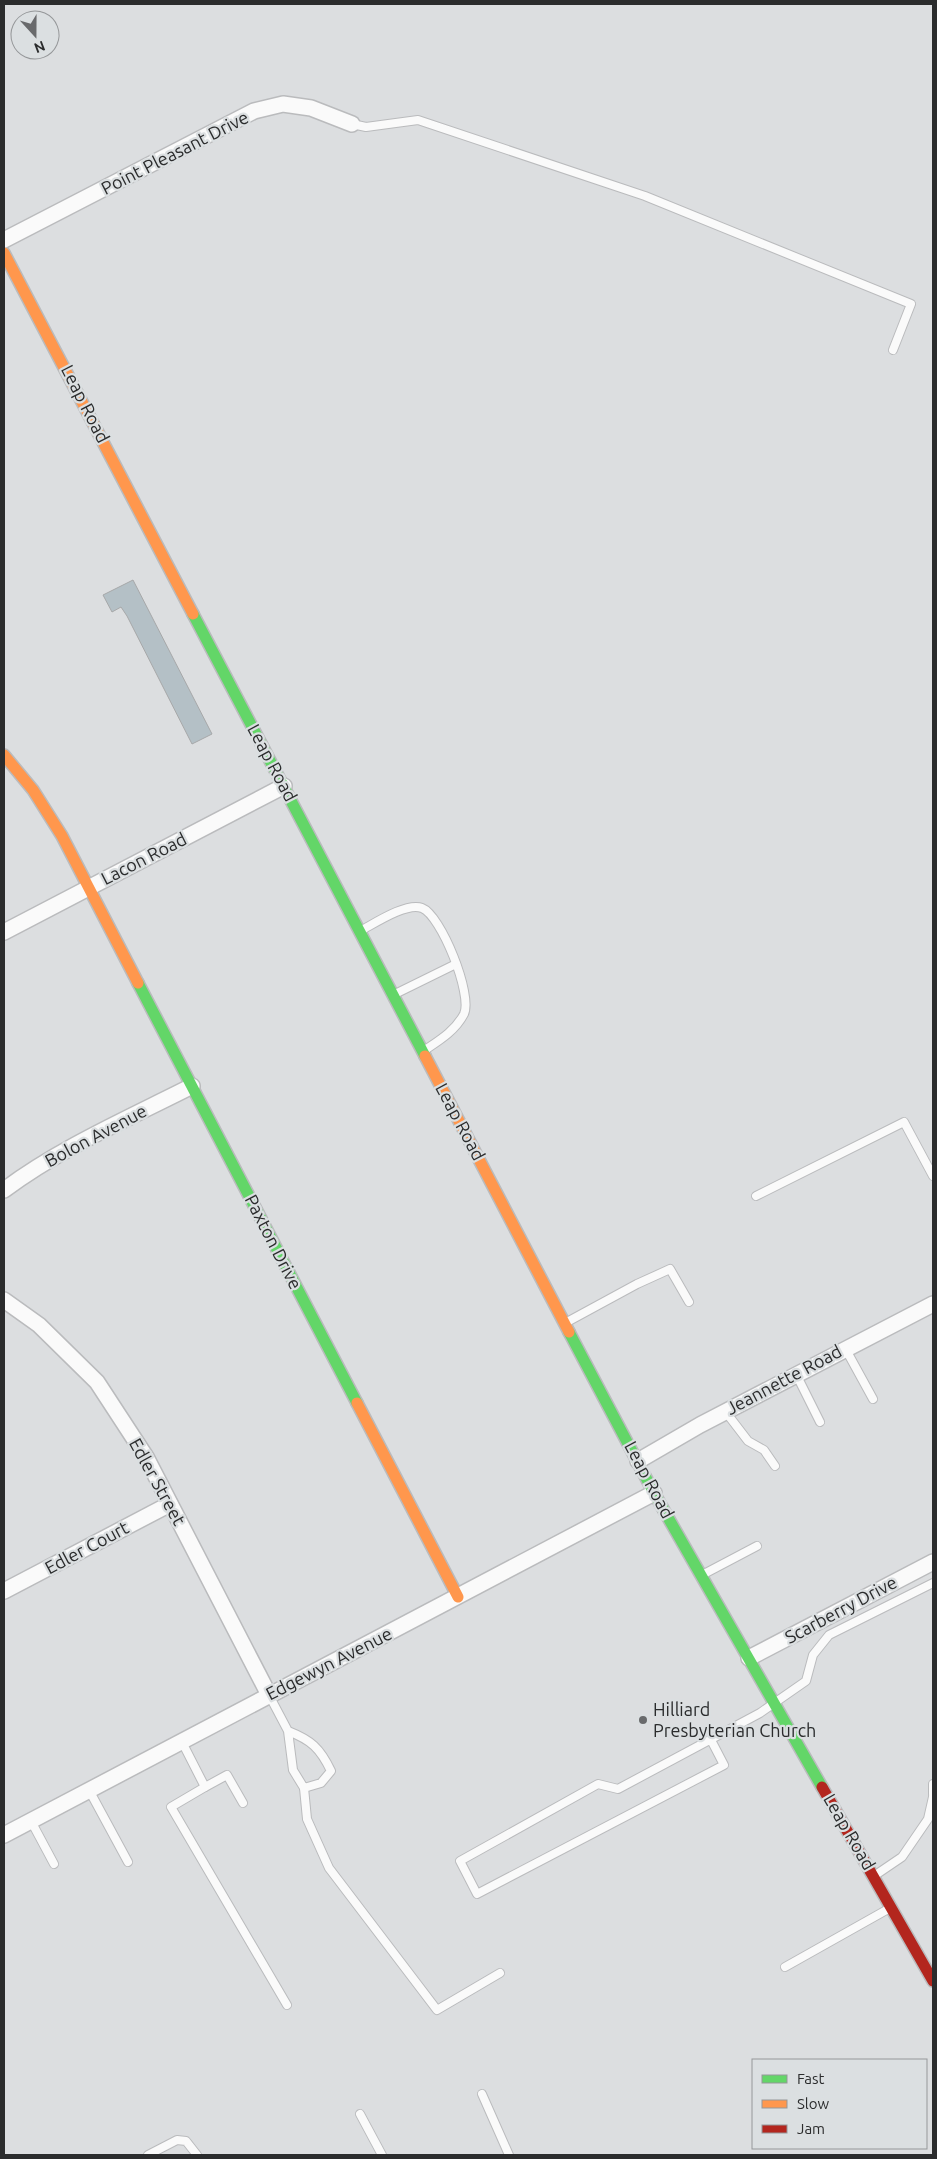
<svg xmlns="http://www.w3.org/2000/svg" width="937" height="2159" font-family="Ubuntu,sans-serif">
  <rect width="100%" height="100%" fill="#dcdee0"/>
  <path fill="#b4c0c6" stroke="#a7a8a9" d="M 133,580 L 212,734 L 192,744 L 127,616 L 121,607 L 112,612 L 103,595 Z"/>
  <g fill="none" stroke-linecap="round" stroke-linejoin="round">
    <defs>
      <g id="lane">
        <path d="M 352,124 L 366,127 L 418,120 L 645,196 L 911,304 L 893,350"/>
        <path d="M 362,930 C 375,923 407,902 422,908 C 441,915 473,995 464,1014 C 455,1031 440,1040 425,1050"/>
        <path d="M 395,994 L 456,964"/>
        <path d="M 756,1196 L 904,1122 L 933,1176"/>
        <path d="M 567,1322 L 637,1284 L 670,1269 L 689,1302"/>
        <path d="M 845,1348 L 873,1399"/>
        <path d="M 796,1374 L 820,1422"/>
        <path d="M 725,1411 L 748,1441 L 764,1450 L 775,1466"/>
        <path d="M 702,1575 L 757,1546"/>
        <path d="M 269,1695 L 288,1731 C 311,1740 320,1748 331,1771 L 321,1783 L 304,1788 L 293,1770 L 288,1731"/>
        <path d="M 711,1740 L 724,1765 L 477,1894 L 460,1861 L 598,1784 L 618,1789 L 760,1713 L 806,1681 L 813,1655 L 829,1635 L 933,1583"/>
        <path d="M 182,1742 L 205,1787 L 227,1775 L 243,1803"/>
        <path d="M 933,1784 L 933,1794"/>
        <path d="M 205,1787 L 171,1807 L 287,2005"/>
        <path d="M 304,1788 L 307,1819 L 329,1868 L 437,2010 L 500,1973"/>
        <path d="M 89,1790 L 128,1862"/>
        <path d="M 31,1821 L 54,1864"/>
        <path d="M 874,1876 L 902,1857 L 928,1819 L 933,1797"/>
        <path d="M 785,1967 L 890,1908"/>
        <path d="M 482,2094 L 509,2155"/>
        <path d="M 360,2114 L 382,2155"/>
        <path d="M 148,2155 L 177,2140 L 186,2141 L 197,2155"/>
      </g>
      <g id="street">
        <path d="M 4,240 L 254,111 L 283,104 L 311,108 L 352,124"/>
        <path d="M 4,932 L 284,786"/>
        <path d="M 4,1190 C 60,1148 129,1118 192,1086"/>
        <path d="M 4,1300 L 39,1325 L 97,1382 L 146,1457 L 269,1695"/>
        <path d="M 638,1461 L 700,1425 L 933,1304"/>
        <path d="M 4,1591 L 170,1504"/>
        <path d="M 749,1658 L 933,1562"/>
        <path d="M 4,1835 L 654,1493"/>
      </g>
      <g id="fast">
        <path d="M 193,614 L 425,1056"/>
        <path d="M 138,983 L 357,1403"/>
        <path d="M 569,1332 L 654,1493 L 822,1787"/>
      </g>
      <g id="slow">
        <path d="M 4,253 L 193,614"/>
        <path d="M 4,755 L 33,790 L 62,836 L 138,983"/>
        <path d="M 425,1056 L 569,1332"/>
        <path d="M 357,1403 L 458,1597"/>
      </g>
      <path id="jam" d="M 822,1787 L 933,1981"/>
    </defs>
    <use href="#lane" stroke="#babbbd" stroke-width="10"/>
    <use href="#street" stroke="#babbbd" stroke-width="18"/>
    <use href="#fast" stroke="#babbbd" stroke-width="14"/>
    <use href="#slow" stroke="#babbbd" stroke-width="14"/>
    <use href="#jam" stroke="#babbbd" stroke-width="14"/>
    <use href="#lane" stroke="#fafafa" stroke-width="8"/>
    <use href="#street" stroke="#fafafa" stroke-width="15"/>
    <use href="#fast" stroke="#63d668" stroke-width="11"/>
    <use href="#slow" stroke="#ff974d" stroke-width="11"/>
    <use href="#jam" stroke="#b3261e" stroke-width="11"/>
  </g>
  <circle fill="#696a6c" stroke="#dbdfe1" stroke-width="2" cx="643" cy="1720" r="5"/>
  <g text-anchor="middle" stroke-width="4.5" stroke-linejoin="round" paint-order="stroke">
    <g font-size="18" fill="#2b2c2d" stroke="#dbdfe1">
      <text transform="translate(175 153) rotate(-27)" y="6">Point Pleasant Drive</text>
      <text transform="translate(85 404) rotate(63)" y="6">Leap Road</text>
      <text transform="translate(272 763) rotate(62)" y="6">Leap Road</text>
      <text transform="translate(144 859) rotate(-27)" y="6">Lacon Road</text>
      <text transform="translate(460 1122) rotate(62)" y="6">Leap Road</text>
      <text transform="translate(96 1136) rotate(-28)" y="6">Bolon Avenue</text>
      <text transform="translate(273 1242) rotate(63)" y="6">Paxton Drive</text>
      <text transform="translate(784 1380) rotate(-28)" y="6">Jeannette Road</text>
      <text transform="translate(649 1480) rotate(62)" y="6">Leap Road</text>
      <text transform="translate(157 1482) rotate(61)" y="6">Edler Street</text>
      <text transform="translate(87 1548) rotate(-28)" y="6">Edler Court</text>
      <text transform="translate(841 1610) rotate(-28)" y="6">Scarberry Drive</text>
      <text transform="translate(329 1664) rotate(-27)" y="6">Edgewyn Avenue</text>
      <text transform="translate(849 1832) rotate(60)" y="6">Leap Road</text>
    </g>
    <g font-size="18" fill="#2b2c2d" stroke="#dbdfe1" text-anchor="start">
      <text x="653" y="1716">Hilliard<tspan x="653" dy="21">Presbyterian Church</tspan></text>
    </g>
  </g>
  <rect width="937" height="2159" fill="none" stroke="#2b2c2d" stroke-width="10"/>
  <rect x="752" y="2059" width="175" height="90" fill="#dbdfe1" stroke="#959799"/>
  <rect x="762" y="2075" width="25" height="8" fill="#63d668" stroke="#959799"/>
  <text x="797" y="2084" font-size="15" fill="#2b2c2d">Fast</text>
  <rect x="762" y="2100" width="25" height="8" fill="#ff974d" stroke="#959799"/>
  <text x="797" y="2109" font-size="15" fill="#2b2c2d">Slow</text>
  <rect x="762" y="2125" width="25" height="8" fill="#b3261e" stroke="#959799"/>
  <text x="797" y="2134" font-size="15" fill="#2b2c2d">Jam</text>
  <g transform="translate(35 35) rotate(159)"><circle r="24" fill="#dbdfe1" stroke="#959799"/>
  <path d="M0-4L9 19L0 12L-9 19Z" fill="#696a6c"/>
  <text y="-8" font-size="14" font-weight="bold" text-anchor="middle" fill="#2b2c2d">N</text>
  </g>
</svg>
